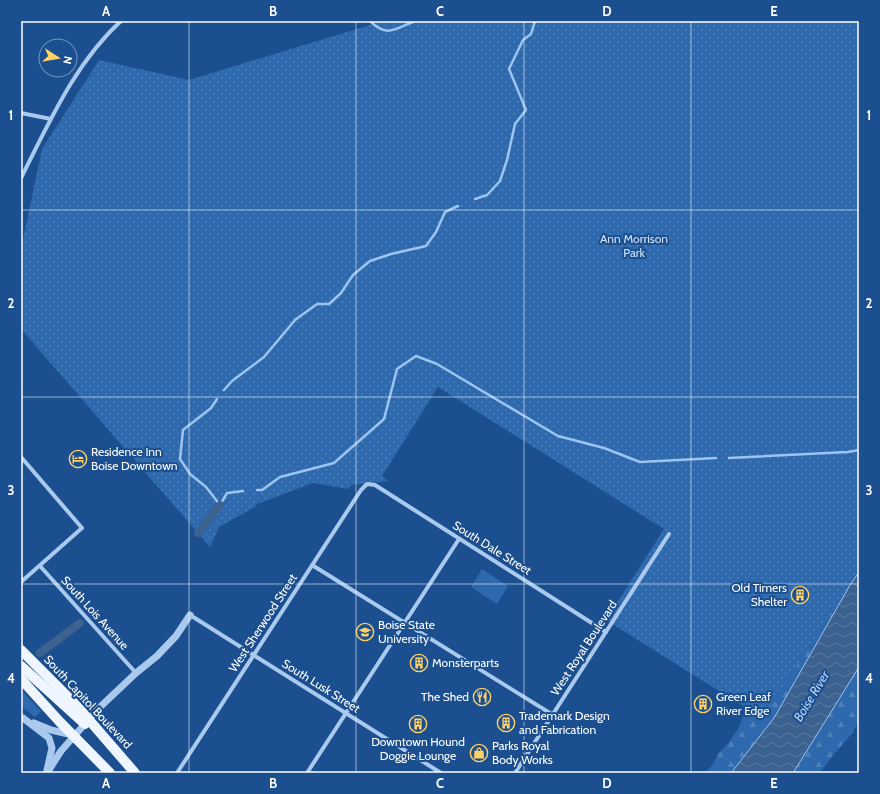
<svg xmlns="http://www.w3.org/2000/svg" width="880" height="794" font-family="Cabin,sans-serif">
  <defs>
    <pattern id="forest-firs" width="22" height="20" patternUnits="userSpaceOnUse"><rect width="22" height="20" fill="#2e69ad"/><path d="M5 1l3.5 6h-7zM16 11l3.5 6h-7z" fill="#4d80b9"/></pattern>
    <pattern id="park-dots" width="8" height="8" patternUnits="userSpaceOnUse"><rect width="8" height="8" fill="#2e69ad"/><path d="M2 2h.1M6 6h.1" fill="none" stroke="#4d80b9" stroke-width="1.8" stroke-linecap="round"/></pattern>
    <pattern id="water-waves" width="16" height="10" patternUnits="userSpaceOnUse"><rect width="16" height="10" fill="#3c6290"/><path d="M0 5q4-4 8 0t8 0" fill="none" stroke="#597aa1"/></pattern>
  </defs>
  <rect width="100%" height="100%" fill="#1b4f8f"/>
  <g fill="#2e69ad">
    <path d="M 482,569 L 508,586 L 497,604 L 471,587 Z"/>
    <path d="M 21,690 L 41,711 L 35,717 L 21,706 Z"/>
  </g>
  <g fill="url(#forest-firs)">
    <path d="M 859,572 L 850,585 L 774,718 L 731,773 L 705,773 L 711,767 L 719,753 L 729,742 L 739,727 L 745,711 L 753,698 Z"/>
    <path d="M 859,667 L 859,720 L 853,732 L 831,758 L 820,773 L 793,773 Z"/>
  </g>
  <path fill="url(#park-dots)" d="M 383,21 L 859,21 L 859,572 L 762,718 L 606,620 L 664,529 L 438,387 L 382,476 L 388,481 L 351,485 L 348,489 L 313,483 L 257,504 L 255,507 L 219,527 L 210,547 L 21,329 L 21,249 L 42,149 L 99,60 L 189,80 Z"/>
  <path fill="url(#water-waves)" stroke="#9cc4f0" d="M 859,572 L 859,667 L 793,773 L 731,773 L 774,718 L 850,585 Z"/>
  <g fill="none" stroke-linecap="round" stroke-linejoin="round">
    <g stroke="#9cc4f0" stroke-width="2.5">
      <path d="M 370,21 C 387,38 395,29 415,21"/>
      <path d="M 475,199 L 487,195 L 500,181 L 507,160 L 515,124 L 526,110 L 509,69 L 523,40 L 531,34 L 535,21"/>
      <path d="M 224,390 L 232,381 L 264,357 L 295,320 L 317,304 L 329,304 L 341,293 L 353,275 L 370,261 L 391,254 L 426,246 L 436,232 L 445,212 L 458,206"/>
      <path d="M 217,399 L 211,408 L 183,430 L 180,459 L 190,474 L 206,487 L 220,505 L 227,493 L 243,491"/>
      <path d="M 729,458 L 848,452 L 859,450"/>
      <path d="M 257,490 L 262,490 L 280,477 L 334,463 L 384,419 L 397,369 L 416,356 L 437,364 L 558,436 L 604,448 L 640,462 L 716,458"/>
    </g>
    <g stroke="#3c6290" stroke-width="8">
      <path d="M 198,533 L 220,505"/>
      <path d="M 40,653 L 80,623"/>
    </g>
    <g stroke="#a9c9ee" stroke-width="4">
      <path d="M 21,113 L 51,119"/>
      <path d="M 21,178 C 49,123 75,63 121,21"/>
      <path d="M 21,457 L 82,528 L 21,582"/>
      <path d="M 312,565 L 553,715"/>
      <path d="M 40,566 L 136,673"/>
      <path d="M 190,615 L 441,773"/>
      <path d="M 177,773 L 361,490 L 367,484 L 375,485 L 606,632"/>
      <path d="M 307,773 L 459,539"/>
      <path d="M 515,773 L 669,534"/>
    </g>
    <g stroke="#a9c9ee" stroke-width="7">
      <path d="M 23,718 L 49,738 L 52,748 L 47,770"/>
      <path d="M 34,723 L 51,730 L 73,735"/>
      <path d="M 47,773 L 61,751 L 99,708 L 136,673 L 157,656 L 176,636 L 190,615"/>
    </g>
    <g stroke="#f0f6ff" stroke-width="10">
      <path d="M 21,650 L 77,706 L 135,773"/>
      <path d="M 21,666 L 85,724"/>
      <path d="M 21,679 L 59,721 L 110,773"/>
    </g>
  </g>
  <path fill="none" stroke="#fff" stroke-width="1" stroke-opacity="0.55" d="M 189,21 L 189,773M 356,21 L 356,773M 524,21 L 524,773M 691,21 L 691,773M 21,210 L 859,210M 21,397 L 859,397M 21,584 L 859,584"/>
  <defs>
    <symbol id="hotel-ring" viewBox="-11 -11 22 22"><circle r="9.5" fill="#1b4f8f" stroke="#ffd166" stroke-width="1.5"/><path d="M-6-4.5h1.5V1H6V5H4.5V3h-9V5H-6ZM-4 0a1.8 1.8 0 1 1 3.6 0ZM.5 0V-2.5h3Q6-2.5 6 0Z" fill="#ffd166"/></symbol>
    <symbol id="building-ring" viewBox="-11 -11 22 22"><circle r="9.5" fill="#1b4f8f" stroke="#ffd166" stroke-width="1.5"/><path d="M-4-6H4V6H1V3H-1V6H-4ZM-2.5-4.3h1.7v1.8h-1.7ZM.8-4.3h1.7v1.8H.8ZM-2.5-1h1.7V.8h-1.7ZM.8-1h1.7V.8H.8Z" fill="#ffd166"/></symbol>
    <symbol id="university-ring" viewBox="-11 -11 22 22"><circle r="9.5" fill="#1b4f8f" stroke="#ffd166" stroke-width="1.5"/><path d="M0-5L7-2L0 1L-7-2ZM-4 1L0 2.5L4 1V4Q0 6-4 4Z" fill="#ffd166"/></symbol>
    <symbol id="restaurant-ring" viewBox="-11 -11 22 22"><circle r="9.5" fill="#1b4f8f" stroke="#ffd166" stroke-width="1.5"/><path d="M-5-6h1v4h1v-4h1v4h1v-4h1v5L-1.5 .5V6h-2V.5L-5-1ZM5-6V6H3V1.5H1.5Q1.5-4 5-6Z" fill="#ffd166"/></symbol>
    <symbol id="shop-ring" viewBox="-11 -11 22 22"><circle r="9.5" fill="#1b4f8f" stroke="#ffd166" stroke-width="1.5"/><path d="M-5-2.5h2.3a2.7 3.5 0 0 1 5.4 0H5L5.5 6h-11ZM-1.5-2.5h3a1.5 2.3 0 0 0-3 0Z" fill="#ffd166"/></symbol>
  </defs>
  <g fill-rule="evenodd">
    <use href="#hotel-ring" x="68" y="449" width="20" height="20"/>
    <use href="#building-ring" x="790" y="585" width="20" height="20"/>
    <use href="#university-ring" x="355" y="622" width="20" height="20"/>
    <use href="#building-ring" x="409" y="653" width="20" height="20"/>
    <use href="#restaurant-ring" x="472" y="687" width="20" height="20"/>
    <use href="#building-ring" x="693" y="694" width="20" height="20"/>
    <use href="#building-ring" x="496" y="713" width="20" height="20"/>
    <use href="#building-ring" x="408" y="714" width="20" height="20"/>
    <use href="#shop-ring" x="469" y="743" width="20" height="20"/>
  </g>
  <g text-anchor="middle" stroke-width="4" stroke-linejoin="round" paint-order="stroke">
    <g font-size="12" fill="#cfe3fa" stroke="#1b4f8f">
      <text x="634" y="243">Ann Morrison<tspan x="634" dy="14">Park</tspan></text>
    </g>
    <g font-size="12" fill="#fff" stroke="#1b4f8f" text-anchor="start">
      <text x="91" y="456">Residence Inn<tspan x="91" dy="14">Boise Downtown</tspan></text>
      <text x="787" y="592" text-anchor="end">Old Timers<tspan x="787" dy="14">Shelter</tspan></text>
      <text x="378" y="629">Boise State<tspan x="378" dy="14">University</tspan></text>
      <text x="432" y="667">Monsterparts</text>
      <text x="469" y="701" text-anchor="end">The Shed</text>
      <text x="716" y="701">Green Leaf<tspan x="716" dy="14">River Edge</tspan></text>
      <text x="519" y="720">Trademark Design<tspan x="519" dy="14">and Fabrication</tspan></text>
      <text x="418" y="746" text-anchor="middle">Downtown Hound<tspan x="418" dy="14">Doggie Lounge</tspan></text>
      <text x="492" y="750">Parks Royal<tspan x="492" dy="14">Body Works</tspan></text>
    </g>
    <g font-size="12" fill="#fff" stroke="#1b4f8f">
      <text transform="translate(492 548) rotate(32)" y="4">South Dale Street</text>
      <text transform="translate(95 613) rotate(48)" y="4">South Lois Avenue</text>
      <text transform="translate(263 623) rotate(-57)" y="4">West Sherwood Street</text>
      <text transform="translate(584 648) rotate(-57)" y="4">West Royal Boulevard</text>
      <text transform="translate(321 686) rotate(32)" y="4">South Lusk Street</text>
      <text transform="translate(88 702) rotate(47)" y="4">South Capitol Boulevard</text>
    </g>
    <g font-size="13" font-style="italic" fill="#b5d3f5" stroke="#1b4f8f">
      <text transform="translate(811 696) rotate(-59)" y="5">Boise River</text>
    </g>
  </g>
  <rect width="880" height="794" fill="none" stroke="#1b4f8f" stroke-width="44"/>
  <g transform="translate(58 58) rotate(102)"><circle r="19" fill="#1b4f8f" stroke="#7695bc"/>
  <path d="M0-3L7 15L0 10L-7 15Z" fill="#ffd166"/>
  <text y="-6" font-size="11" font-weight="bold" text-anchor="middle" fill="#ffffff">N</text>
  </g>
  <rect x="22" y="22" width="836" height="750" fill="none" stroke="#fff" stroke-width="1.5"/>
  <g font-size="13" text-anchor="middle" font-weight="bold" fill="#fff">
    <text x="106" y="16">A</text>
    <text x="273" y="16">B</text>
    <text x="440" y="16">C</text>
    <text x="607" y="16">D</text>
    <text x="774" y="16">E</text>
    <text x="11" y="120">1</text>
    <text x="869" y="120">1</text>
    <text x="11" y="308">2</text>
    <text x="869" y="308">2</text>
    <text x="11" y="495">3</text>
    <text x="869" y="495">3</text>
    <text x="11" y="683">4</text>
    <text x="869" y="683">4</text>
    <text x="106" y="788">A</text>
    <text x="273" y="788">B</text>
    <text x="440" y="788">C</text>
    <text x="607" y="788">D</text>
    <text x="774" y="788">E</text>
  </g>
</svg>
